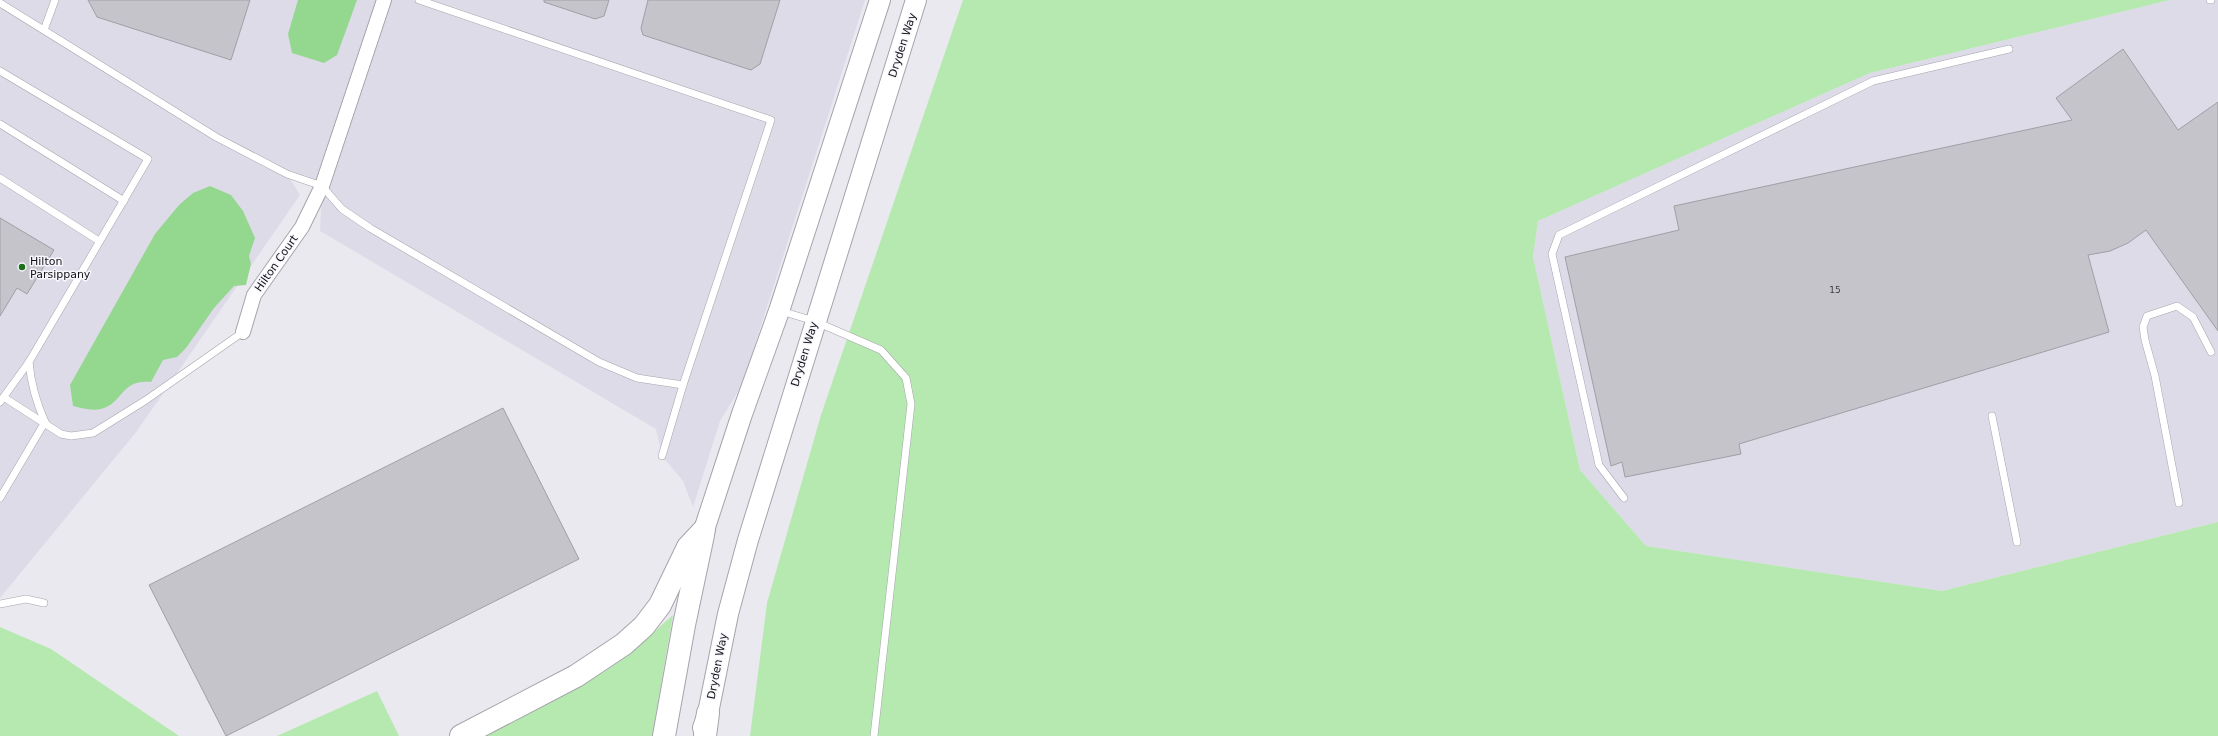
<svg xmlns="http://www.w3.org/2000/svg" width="2218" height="736" font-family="'DejaVu Sans',sans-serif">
  <rect width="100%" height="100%" fill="#eae9ef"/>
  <g fill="#dddbe8">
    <path d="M 0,0 L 865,0 L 742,385 L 720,421 L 693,507 L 683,481 L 662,456 L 656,429 L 320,231 L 322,187 L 287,174 L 300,195 L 137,431 L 0,598 Z"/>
    <path d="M 2170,0 L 2218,0 L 2218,522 L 1942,591 L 1646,546 L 1580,470 L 1533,257 L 1538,221 L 1870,73 Z"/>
  </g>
  <g fill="#b5e9b0">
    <path d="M 963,0 L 2170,0 L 1870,73 L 1538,221 L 1533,257 L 1580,470 L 1646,546 L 1942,591 L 2218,522 L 2218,736 L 750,736 L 767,603 L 821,415 Z"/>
    <path d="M 673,615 L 652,736 L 479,736 L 604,672 L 627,656 Z"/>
    <path d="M 0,627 L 51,649 L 179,736 L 0,736 Z"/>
    <path d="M 377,691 L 399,736 L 277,736 Z"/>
  </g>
  <g fill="#94d78f">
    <path d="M 298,0 L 357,0 L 337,55 L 324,63 L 292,53 L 288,34 Z"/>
    <path d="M 210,186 L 231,195 L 243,211 L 255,238 L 249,256 L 251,264 L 246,285 L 234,286 L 214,308 L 186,348 L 177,357 L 163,360 L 151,382 C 120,379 124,403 101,409 C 92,411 81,408 73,406 L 70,385 L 155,234 L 179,205 L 193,193 Z"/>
  </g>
  <g fill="#c4c4ca" stroke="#9f9fa5">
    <path d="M 88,0 L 250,0 L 231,60 L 97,17 Z"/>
    <path d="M 544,0 L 609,0 L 604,16 L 595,19 L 544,2 Z"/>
    <path d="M 648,0 L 780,0 L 760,64 L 751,70 L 643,35 L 641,28 Z"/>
    <path d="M 2123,49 L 2178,130 L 2218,102 L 2218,331 L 2146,230 L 2128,243 L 2110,251 L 2088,255 L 2109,332 L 1739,444 L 1741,454 L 1625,477 L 1622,462 L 1611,466 L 1565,257 L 1679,230 L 1674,206 L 2072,120 L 2056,98 Z"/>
    <path d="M 0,218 L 54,250 L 27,294 L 17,288 L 0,316 Z"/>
    <path d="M 503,408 L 579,559 L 226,736 L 149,585 Z"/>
  </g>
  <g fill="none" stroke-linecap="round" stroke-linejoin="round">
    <defs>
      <g id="lane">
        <path d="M 419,0 L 771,120 L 683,385 L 662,456"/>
        <path d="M 2210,0 L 2211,0"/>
        <path d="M 0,3 L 216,137 L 287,174 L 322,186 L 342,209 L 370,228 L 599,362 L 637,378 L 683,385"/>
        <path d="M 44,30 L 55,0"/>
        <path d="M 0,71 L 148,159 L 29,362 L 0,402"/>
        <path d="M 0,124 L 124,201"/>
        <path d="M 0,178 L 99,241"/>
        <path d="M 781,311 L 814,321 L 881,350 L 906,378 L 911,404 L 874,736"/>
        <path d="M 29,362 C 31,384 36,402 45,422"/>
        <path d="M 5,398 L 61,434 L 71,436 L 93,433 L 146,400 L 243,332"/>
        <path d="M 1992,416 L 2017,542"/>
        <path d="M 0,498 L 45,422"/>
        <path d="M 1624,498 L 1599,465 L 1552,254 L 1559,235 L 1873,81 L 2009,49"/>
        <path d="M 2179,503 L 2155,376 L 2145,340 L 2143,327 L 2147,316 L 2177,306 L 2193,317 L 2211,352"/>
        <path d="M 0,604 L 26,599 L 44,603"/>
      </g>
      <path id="street" d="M 243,332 L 254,295 L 302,227 L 322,186 L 384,0"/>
      <g id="secondary">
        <path d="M 704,530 L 742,414 L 779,311 L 880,0"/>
        <path d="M 703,728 L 708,713 L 728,614 L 748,540 L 916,0"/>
      </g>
      <g id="highway">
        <path d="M 461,736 L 576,676 L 624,644 L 644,626 L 660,605 L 688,547 L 704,530"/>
        <path d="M 664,736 L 684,625 L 703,535"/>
        <path d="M 705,736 L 708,713"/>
      </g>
    </defs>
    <use href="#lane" stroke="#a5a4aa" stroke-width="8"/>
    <use href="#street" stroke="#a5a4aa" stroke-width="16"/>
    <use href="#secondary" stroke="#a5a4aa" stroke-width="22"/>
    <use href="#highway" stroke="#a5a4aa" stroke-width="24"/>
    <use href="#lane" stroke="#fff" stroke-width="7"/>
    <use href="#street" stroke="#fff" stroke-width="14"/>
    <use href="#secondary" stroke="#fff" stroke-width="20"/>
    <use href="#highway" stroke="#fff" stroke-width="22"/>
  </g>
  <circle fill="#1b7019" stroke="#f7f7fd" stroke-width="1.5" cx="22" cy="267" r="4"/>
  <g text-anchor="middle" stroke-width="3" stroke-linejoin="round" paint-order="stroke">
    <g font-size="9" fill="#404043">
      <text x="1835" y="293">15</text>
    </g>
    <g font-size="11" fill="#141416" stroke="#f7f7fd">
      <text transform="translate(902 45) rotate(-72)" y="4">Dryden Way</text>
      <text transform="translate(276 263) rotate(-55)" y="4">Hilton Court</text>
      <text transform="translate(804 354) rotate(-73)" y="4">Dryden Way</text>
      <text transform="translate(717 666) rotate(-79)" y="4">Dryden Way</text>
    </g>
    <g font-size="11" fill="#141416" stroke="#f7f7fd" text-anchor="start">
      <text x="30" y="265">Hilton<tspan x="30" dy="13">Parsippany</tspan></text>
    </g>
  </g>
</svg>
